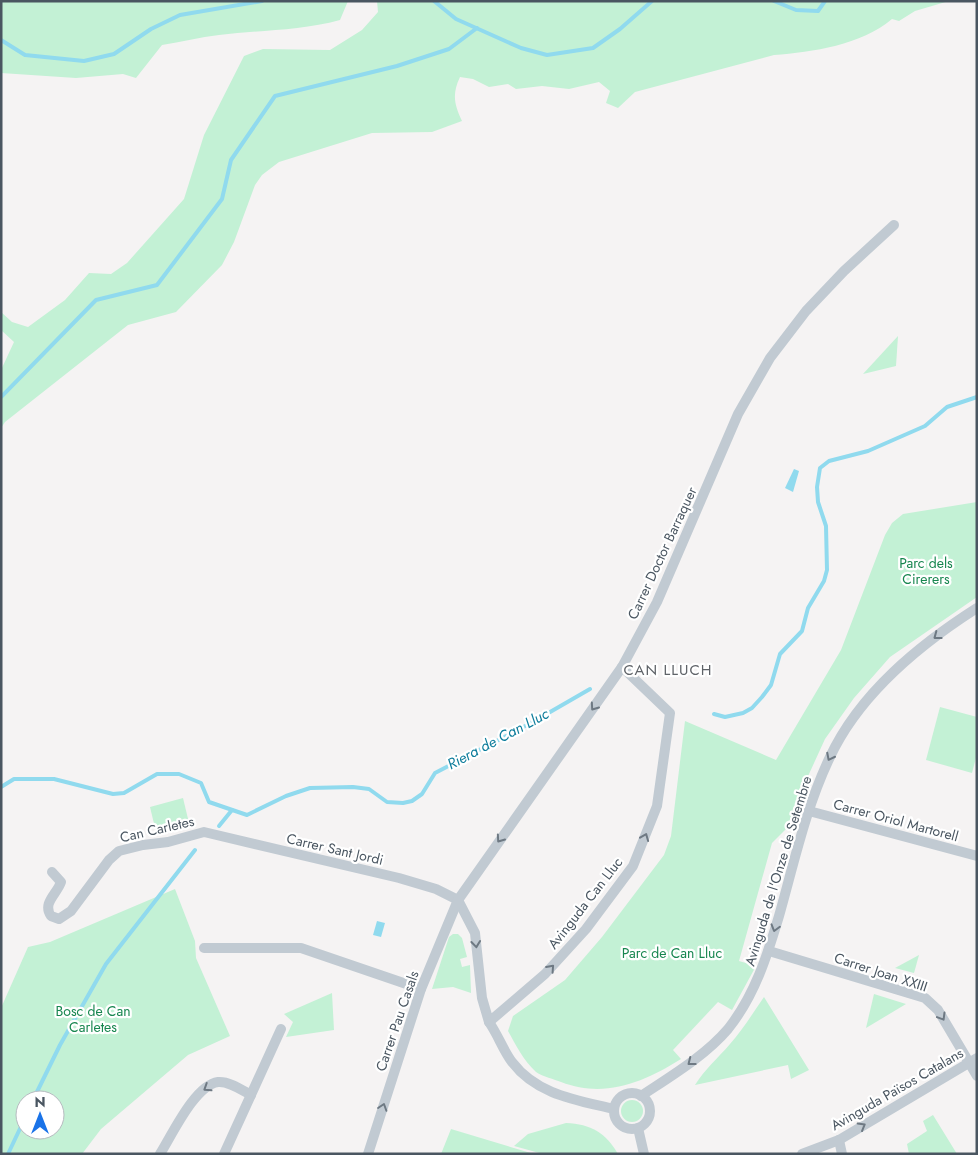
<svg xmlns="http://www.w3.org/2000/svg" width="978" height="1155" font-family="Jost,sans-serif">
  <rect width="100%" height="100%" fill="#f5f3f3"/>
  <g fill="#c3f1d5" fill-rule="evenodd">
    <path d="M 1,1 L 348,1 L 340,20 C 300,31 259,30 219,35 C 200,37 181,42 162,45 L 136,78 L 123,74 L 76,78 L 1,73 Z"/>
    <path d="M 377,1 L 949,1 L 915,11 L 899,21 L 892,19 C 861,45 813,52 774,55 L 635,92 L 618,108 L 606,103 L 610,91 L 599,82 L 569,89 L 542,86 L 516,89 L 508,84 L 489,87 L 473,79 L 460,77 C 452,94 454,104 462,121 L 432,132 L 372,133 L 279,162 L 262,175 L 255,185 L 234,242 L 222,265 L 176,312 L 128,325 L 5,422 L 1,428 L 1,370 L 14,342 L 1,330 L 1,312 L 12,322 L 28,327 L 65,300 L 89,273 L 111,274 L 127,263 L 184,199 L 204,135 L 244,56 L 263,49 L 330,50 L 362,30 L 378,12 Z"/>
    <path d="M 898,336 L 896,366 L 863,374 Z"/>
    <path d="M 977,502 L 977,597 L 890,657 L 854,698 L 825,739 L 793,809 L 788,827 L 772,843 L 739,961 L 756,966 L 732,1010 L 718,1002 L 673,1050 L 681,1059 C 644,1082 605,1099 561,1082 C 554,1079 543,1077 536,1072 C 523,1060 516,1045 508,1031 L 513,1016 L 565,980 L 602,937 L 664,855 L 671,836 L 685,721 L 776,760 L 841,650 L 885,535 L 892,523 L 903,514 Z"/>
    <path d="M 940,707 L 977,717 L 977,754 L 972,773 L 926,760 Z"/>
    <path d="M 183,798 L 189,823 L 156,832 L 150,807 Z"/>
    <path d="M 175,889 L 195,941 L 196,958 L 230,1036 L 188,1055 L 101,1129 L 82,1154 L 1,1154 L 1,1008 L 28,947 L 50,942 ZM 25,1100 L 55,1100 L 55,1130 L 25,1130 Z"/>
    <path d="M 453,934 L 458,934 L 462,938 L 467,957 L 460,959 L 462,967 L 470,965 L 471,993 L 453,987 L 432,989 L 449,937 Z"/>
    <path d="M 919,955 L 914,973 L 895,968 Z"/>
    <path d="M 332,993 L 334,1030 L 286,1037 L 293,1022 L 284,1014 Z"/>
    <path d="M 874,994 L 906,1004 L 866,1028 Z"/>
    <path d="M 764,997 L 809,1070 L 791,1079 L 788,1065 L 695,1085 C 705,1069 718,1058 730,1044 C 743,1029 753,1013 764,997 Z"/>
    <circle cx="632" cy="1111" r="11"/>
    <path d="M 933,1115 L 957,1154 L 909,1154 L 907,1144 L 927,1131 L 923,1121 Z"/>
    <path d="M 566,1123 C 591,1124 606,1133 618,1154 L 543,1154 L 514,1146 L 528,1134 Z"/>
    <path d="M 451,1129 L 534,1154 L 441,1154 Z"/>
  </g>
  <g fill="#90daee">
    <path d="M 794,469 L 799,471 L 793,492 L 785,488 Z"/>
    <path d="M 377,921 L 385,923 L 381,937 L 373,935 Z"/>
  </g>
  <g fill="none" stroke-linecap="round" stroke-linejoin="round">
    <g stroke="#90daee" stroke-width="4">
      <path d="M 434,1 L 456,19 L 521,48 L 547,55 L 593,48 L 620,29 L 652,1"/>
      <path d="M 774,1 L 796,10 L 818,11 L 825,1"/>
      <path d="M 1,40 L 25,55 L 84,61 L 114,54 L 151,29 L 180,15 L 262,1"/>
      <path d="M 1,397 L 96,300 L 157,285 L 222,199 L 231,160 L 275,96 L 397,66 L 449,49 L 477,28"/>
      <path d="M 714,714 L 725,717 L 743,713 L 752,708 L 762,697 L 771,685 L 780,654 L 802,631 L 808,608 L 824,581 L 827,570 L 826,526 L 818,502 L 817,487 L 820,468 L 829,461 L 868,451 L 925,426 L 947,407 L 977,397"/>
      <path d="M 1,787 L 14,779 L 54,779 L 113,794 L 124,793 L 157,774 L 179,774 L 201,783 L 209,802 L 247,815 L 286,796 L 310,788 L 353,787 L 369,789 L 387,802 L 403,803 L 412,801 L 422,794 L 435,773 L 531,723 L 590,689"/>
      <path d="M 219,826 L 232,810"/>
      <path d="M 33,1100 L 60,1045 L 106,964 L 195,850"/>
      <path d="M 8,1154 L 25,1118"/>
    </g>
    <g stroke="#c1cad2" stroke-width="10">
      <path d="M 809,811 L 977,856"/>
      <path d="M 52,872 L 61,882 C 57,894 42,903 51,916 L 59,919 L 71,911 L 109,860 L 119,851 L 143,845 L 168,842 L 204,832 L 399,878 L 436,889 L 458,900"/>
      <path d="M 458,900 L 475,933 L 482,998 L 489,1022 L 545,974 L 586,929 L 633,866 L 657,806 L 670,713 L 622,667"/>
      <path d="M 204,948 L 301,948 L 421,989"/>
      <path d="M 769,951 L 925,998 L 938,1010 L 977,1076"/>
      <path d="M 489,1022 C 498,1035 503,1050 512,1062 C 537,1095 577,1100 614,1109"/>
      <circle cx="632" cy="1111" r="18"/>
      <path d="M 641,1096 C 671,1076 705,1056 728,1029 C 755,995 767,956 779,916 C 794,863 806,807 830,757 C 860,693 919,645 977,608"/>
      <path d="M 638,1128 L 644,1154"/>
      <path d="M 839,1140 L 842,1154"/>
      <path d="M 160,1154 C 172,1135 195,1085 218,1082 C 229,1081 242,1090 251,1095"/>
      <path d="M 224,1154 L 281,1029"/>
      <path d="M 368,1154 L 421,989 L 458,900 L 622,667 L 657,602 L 738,414 L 770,358 L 806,311 L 844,271 L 894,225"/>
      <path d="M 802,1154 L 839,1140 L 977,1058"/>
    </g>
  </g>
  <defs><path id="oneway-chevron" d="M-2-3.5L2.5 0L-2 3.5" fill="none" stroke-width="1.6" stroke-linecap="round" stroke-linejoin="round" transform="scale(1.25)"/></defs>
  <g stroke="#6e7983">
    <use href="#oneway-chevron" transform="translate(937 636) rotate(143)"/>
    <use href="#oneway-chevron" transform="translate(594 707) rotate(125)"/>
    <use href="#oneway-chevron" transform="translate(830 757) rotate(117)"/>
    <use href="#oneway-chevron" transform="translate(645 837) rotate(-68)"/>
    <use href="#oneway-chevron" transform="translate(500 839) rotate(125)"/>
    <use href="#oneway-chevron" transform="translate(775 928) rotate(106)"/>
    <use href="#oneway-chevron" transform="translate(476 944) rotate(84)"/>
    <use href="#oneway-chevron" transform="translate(551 968) rotate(-48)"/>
    <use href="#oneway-chevron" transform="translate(942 1017) rotate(59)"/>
    <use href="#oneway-chevron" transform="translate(691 1062) rotate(142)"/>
    <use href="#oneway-chevron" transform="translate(207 1088) rotate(147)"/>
    <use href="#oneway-chevron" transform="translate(383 1107) rotate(-72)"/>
    <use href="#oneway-chevron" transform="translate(862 1126) rotate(-30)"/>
  </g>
  <g text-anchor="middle" stroke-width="4.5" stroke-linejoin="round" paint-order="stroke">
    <g font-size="14" fill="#4a5661" stroke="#fff">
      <text transform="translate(662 553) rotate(-65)" y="5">Carrer Doctor Barraquer</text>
      <text transform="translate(896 820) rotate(15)" y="5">Carrer Oriol Martorell</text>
      <text transform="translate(157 829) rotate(-13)" y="5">Can Carletes</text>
      <text transform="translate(335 849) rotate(13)" y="5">Carrer Sant Jordi</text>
      <text transform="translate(778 871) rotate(-73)" y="5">Avinguda de l'Onze de Setembre</text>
      <text transform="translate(585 903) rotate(-52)" y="5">Avinguda Can Lluc</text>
      <text transform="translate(881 972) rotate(18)" y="5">Carrer Joan XXIII</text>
      <text transform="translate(397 1021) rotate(-71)" y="5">Carrer Pau Casals</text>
      <text transform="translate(897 1089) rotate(-30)" y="5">Avinguda Països Catalans</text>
    </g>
    <g font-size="14" fill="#17864f" stroke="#fff">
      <text x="926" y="568">Parc dels<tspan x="926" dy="16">Cirerers</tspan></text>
      <text x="672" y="958">Parc de Can Lluc</text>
      <text x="93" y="1016">Bosc de Can<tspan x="93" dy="16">Carletes</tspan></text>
    </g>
    <g font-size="15" letter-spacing="1" fill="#5f6368" stroke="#fff">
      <text x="668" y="675">CAN LLUCH</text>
    </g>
    <g font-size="15" font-style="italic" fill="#0c7c9b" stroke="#fff">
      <text transform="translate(498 739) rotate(-28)" y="5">Riera de Can Lluc</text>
    </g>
  </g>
  <rect width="978" height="1155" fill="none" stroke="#4a5661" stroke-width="5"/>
  <g transform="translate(40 1115)"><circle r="24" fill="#ffffff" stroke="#b7bbc0"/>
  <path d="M0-4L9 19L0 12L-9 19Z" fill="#1a73e8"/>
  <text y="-8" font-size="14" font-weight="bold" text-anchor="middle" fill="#4a5661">N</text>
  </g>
</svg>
